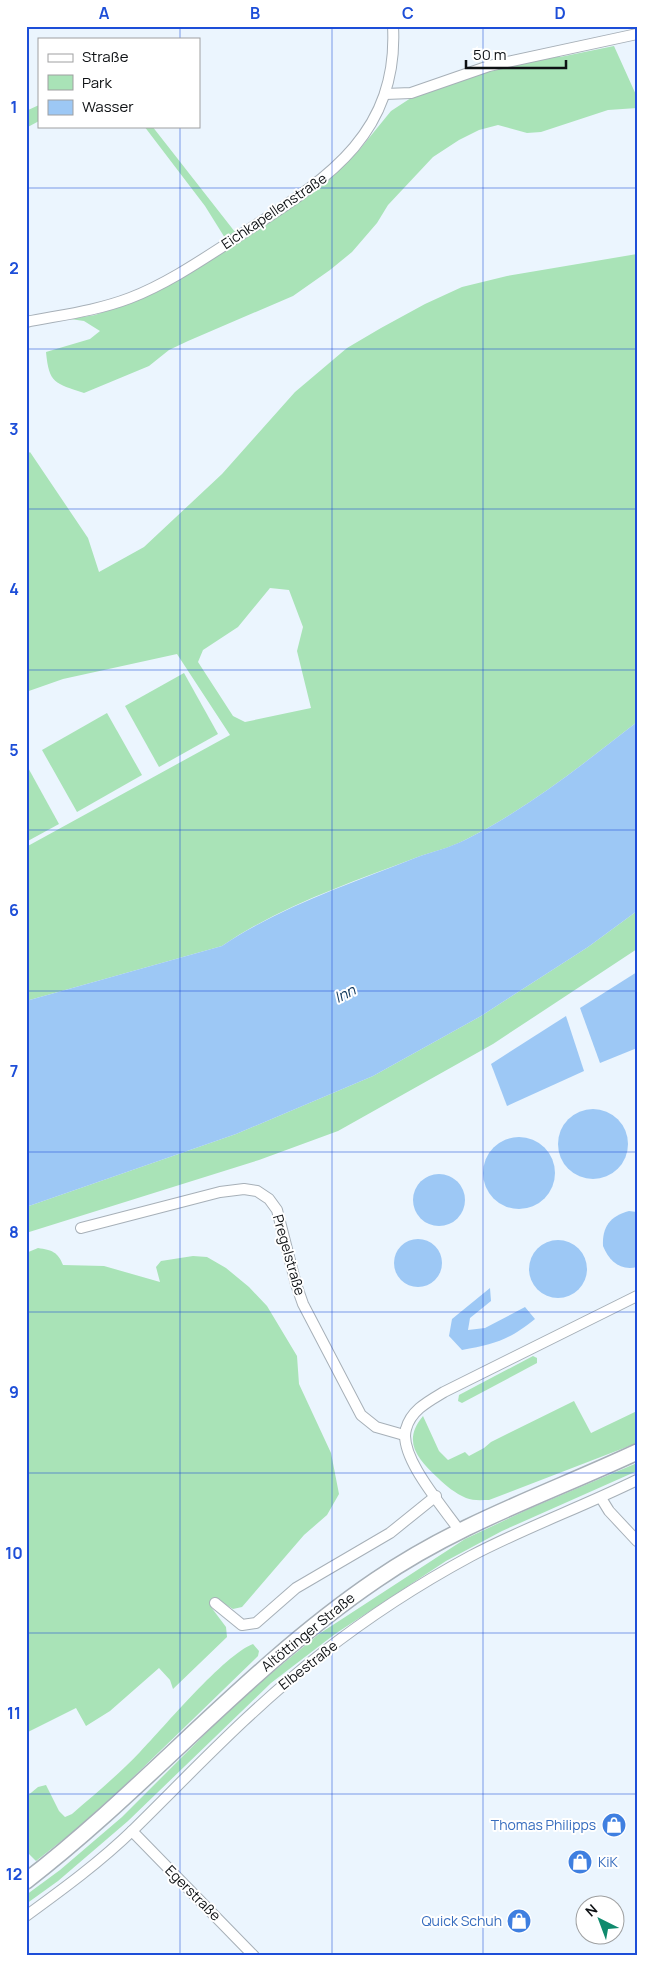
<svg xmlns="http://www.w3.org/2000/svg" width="663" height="1982" font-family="Manrope,sans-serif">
  <rect width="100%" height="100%" fill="#ebf5fe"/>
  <g fill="#a9e3b7" fill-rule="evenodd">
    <path d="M 614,46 L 637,97 L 637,108 L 608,110 L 541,132 L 527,133 L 498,125 L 479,130 L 459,140 L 433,157 L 388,205 L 377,223 L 352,252 L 330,270 L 293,296 L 188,341 L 169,350 L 149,366 L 84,393 C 55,383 49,384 46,352 L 90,339 L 100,331 L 84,321 L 70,319 L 95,315 L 141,299 L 299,201 L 338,171 L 360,149 L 391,111 L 420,92 L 451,80 L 559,55 L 560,57 Z"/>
    <path d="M 39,105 L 39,121 L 26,128 L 26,111 Z"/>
    <path d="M 144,126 L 152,126 L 235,232 L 225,238 L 205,206 Z"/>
    <path d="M 637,254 L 637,722 C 582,765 527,809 465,840 C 450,848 431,852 415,858 C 350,883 280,906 222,946 L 26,1001 L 26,847 L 230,735 L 177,654 L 63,679 L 26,692 L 26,455 L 30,452 L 88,538 L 99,572 L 144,547 L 222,474 L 295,392 L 347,348 L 381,328 L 425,304 L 462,287 L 507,276 ZM 270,588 L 289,590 L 303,627 L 297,651 L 311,708 L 245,722 L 233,716 L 198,662 L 203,650 L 238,627 Z"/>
    <path d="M 184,673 L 218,734 L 159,767 L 125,706 Z"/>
    <path d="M 107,713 L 142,775 L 77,812 L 42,750 Z"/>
    <path d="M 26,764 L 59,824 L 26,842 Z"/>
    <path d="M 637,911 L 637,949 L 493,1044 L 338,1131 L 259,1160 L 26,1233 L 26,1207 L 236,1134 L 373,1076 L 481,1016 L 588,947 Z"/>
    <path d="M 38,1248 C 52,1250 58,1252 63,1265 L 104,1266 L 160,1282 L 156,1267 L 161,1261 L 193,1256 L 207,1257 L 226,1268 L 249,1287 L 267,1306 L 297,1356 L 299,1384 L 331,1453 L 339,1494 L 327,1515 L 304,1535 L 242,1607 L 233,1609 L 218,1600 L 211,1607 L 226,1627 L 227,1637 L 173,1689 L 170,1680 L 159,1668 L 110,1711 L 86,1726 L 76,1708 L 26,1733 L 26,1253 Z"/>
    <path d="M 533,1356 L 537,1358 L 537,1363 L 462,1403 L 458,1401 L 459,1395 Z"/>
    <path d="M 574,1401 L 591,1433 L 637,1411 L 637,1443 L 489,1500 C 482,1500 473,1501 466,1498 C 455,1493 446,1486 438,1478 C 417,1459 402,1441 423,1416 L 439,1451 L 448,1460 L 465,1452 L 469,1456 L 484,1448 L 491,1442 Z"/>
    <path d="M 637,1463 L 637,1471 L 502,1531 L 446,1561 L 335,1634 L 271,1683 L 128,1821 L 58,1881 L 26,1904 L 26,1895 L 60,1870 L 122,1817 L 240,1699 L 319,1634 L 465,1539 L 531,1508 Z"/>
    <path d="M 253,1644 L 259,1651 L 258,1656 L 123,1787 L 74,1831 L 36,1861 L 29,1854 L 26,1797 L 38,1787 L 46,1785 L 59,1811 L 65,1817 L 72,1814 C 95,1794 119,1774 140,1752 C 164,1727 224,1655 253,1644 Z"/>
  </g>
  <g fill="#9dc8f5">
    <path d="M 637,722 L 637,911 L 588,947 L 481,1016 L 373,1076 L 236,1134 L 26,1207 L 26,1001 L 222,946 C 280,907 350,884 415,858 C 431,852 449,848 465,840 C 527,809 582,765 637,722 Z"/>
    <path d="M 637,972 L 637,1048 L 600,1063 L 580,1008 Z"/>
    <path d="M 566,1016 L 584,1071 L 507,1106 L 491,1064 Z"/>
    <circle cx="593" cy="1144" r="35"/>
    <circle cx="519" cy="1173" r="36"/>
    <circle cx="439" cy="1200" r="26"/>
    <path d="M 629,1211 L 637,1212 L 637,1267 C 620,1271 609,1261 603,1246 C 602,1227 610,1216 629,1211 Z"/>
    <circle cx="418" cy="1263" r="24"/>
    <circle cx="558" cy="1269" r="29"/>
    <path d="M 490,1288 L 491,1301 L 470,1318 L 468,1330 L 485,1328 L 525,1307 L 535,1319 C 509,1340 495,1344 462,1350 L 449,1336 L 452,1319 Z"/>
  </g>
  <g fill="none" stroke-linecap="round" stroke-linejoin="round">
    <defs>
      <g id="minor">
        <path d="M 385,94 L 411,93 L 489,66 L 637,34"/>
        <path d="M 26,322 C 61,315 96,311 130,298 C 169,283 206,257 242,234 C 323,181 399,137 393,26"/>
        <path d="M 81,1228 L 220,1192 L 244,1189 L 257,1191 L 269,1199 L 277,1210 L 296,1284 L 303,1304 L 361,1415 L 376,1427 L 404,1435"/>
        <path d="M 601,1498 L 609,1511 L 637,1541"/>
        <path d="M 459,1530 C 443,1507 398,1456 406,1429 C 411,1410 429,1401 444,1392 L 637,1296"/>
        <path d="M 215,1603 L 242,1625 L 256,1623 L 296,1588 L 390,1533 L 436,1496"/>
        <path d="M 132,1831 L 254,1956"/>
        <path d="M 26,1916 C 63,1889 100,1862 133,1830 C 195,1769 252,1708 321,1654 C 367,1618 419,1584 471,1556 C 524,1528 582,1507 637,1480"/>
      </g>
      <path id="secondary" d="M 26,1881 C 148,1787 248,1667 376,1580 C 459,1523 547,1494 637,1452"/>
    </defs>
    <use href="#minor" stroke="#a7b0b8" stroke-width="12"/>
    <use href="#secondary" stroke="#a7b0b8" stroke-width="18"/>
    <use href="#minor" stroke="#fff" stroke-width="10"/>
    <use href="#secondary" stroke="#fff" stroke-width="15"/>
  </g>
  <path fill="none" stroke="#1d4ed8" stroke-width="1" stroke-opacity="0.55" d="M 180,26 L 180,39M 332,26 L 332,1956M 483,26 L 483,1956M 180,126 L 180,1956M 26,188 L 637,188M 26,349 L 637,349M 26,509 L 637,509M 26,670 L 637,670M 26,830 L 637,830M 26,991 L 637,991M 26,1152 L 637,1152M 26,1312 L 637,1312M 26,1473 L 637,1473M 26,1633 L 637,1633M 26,1794 L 637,1794"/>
  <defs>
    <symbol id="shop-disc" viewBox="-11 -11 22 22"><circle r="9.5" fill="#3f7fe0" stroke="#fff"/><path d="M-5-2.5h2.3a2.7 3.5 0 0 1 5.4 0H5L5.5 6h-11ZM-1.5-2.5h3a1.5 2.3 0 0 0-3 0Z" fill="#fff"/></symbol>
  </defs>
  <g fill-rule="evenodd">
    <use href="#shop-disc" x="600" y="1811" width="28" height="28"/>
    <use href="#shop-disc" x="566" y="1848" width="28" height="28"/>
    <use href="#shop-disc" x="505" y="1907" width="28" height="28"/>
  </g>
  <g text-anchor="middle" stroke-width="4" stroke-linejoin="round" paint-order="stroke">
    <g font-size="14" fill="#0e1114" stroke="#fff">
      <text transform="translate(274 211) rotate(-34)" y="5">Eichkapellenstraße</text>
      <text transform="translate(289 1255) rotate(74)" y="5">Pregelstraße</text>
      <text transform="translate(308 1632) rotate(-39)" y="5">Altöttinger Straße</text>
      <text transform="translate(308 1665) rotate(-38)" y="5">Elbestraße</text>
      <text transform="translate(193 1893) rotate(45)" y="5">Egerstraße</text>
    </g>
    <g font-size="14" fill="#366cbe" stroke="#fff" text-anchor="end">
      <text x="596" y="1830">Thomas Philipps</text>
      <text x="598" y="1867" text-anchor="start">KiK</text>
      <text x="502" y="1926">Quick Schuh</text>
    </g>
    <g font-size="15" font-style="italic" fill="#0f365a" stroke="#fff">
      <text transform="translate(345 994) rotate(-27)" y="5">Inn</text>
    </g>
  </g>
  <rect width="663" height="1982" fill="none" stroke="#ffffff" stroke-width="55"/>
  <rect x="38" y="38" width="162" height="90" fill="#ffffff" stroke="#9fa0a1"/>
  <rect x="48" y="54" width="25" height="8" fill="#ffffff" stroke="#9fa0a1"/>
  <text x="82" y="62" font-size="15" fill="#0e1114">Straße</text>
  <rect x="48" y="75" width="25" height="15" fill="#a9e3b7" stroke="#9fa0a1"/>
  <text x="82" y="88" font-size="15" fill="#0e1114">Park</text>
  <rect x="48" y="100" width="25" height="15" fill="#9dc8f5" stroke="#9fa0a1"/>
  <text x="82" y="112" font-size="15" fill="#0e1114">Wasser</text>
  <g transform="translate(600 1920) rotate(318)"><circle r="24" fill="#ffffff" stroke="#9fa0a1"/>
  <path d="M0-4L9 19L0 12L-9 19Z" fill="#0f8a6d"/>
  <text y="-8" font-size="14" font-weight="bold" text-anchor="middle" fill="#0e1114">N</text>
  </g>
  <path d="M466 60v8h100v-8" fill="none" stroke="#0e1114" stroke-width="2.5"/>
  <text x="473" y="60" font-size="15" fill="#0e1114" stroke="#ffffff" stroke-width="4" paint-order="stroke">50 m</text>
  <rect x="28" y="28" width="608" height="1926" fill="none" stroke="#1d4ed8" stroke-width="2"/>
  <g font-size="16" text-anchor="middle" font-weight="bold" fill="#1d4ed8">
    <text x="104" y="19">A</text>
    <text x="255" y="19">B</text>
    <text x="408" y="19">C</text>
    <text x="560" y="19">D</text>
    <text x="14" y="113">1</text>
    <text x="14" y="274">2</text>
    <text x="14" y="435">3</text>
    <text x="14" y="595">4</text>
    <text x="14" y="756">5</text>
    <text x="14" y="916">6</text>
    <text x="14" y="1077">7</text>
    <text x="14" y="1238">8</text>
    <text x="14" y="1398">9</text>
    <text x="14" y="1559">10</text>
    <text x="14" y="1719">11</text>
    <text x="14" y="1880">12</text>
  </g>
</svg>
